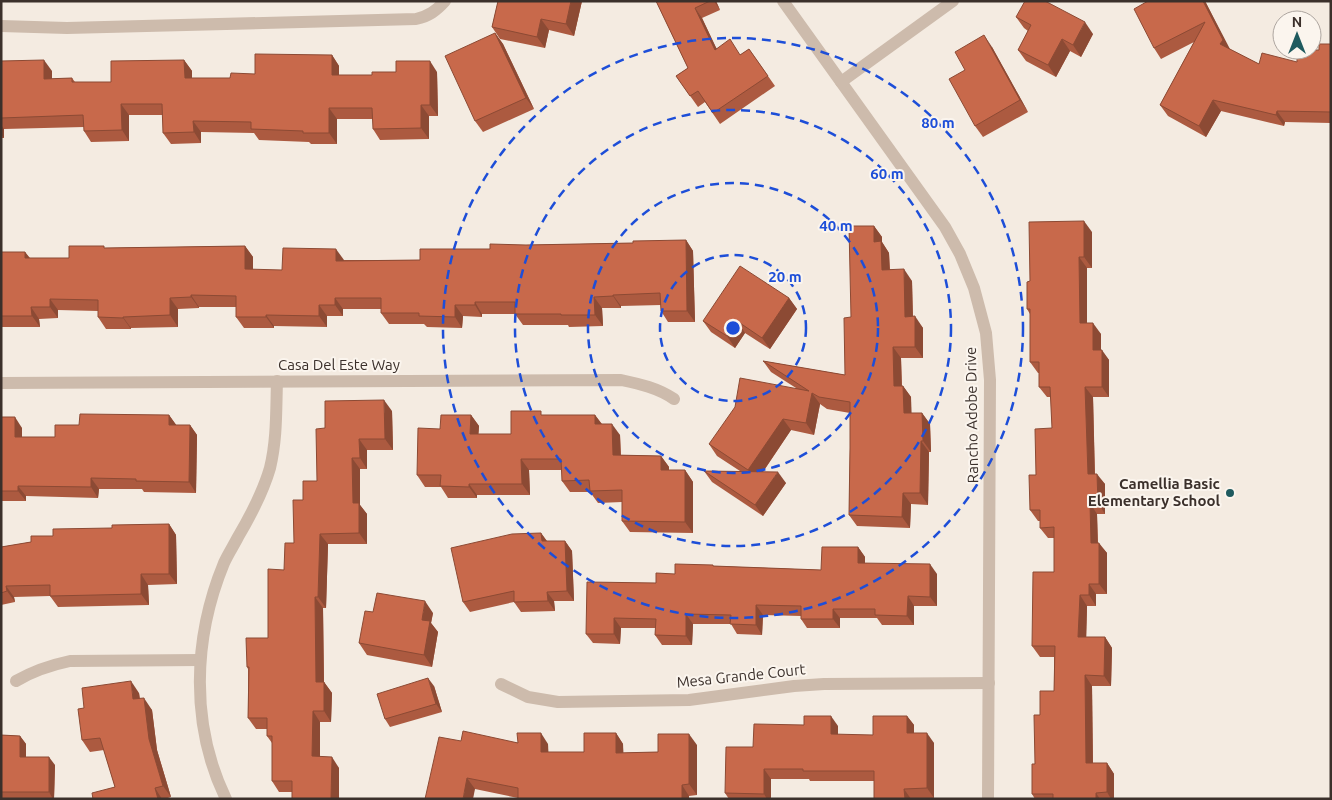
<svg xmlns="http://www.w3.org/2000/svg" width="1332" height="800" font-family="Ubuntu,sans-serif">
  <rect width="100%" height="100%" fill="#f4ebe1"/>
  <g fill="none" stroke-linecap="round" stroke-linejoin="round">
    <g stroke="#cdbbac" stroke-width="12">
      <path d="M 783,1 L 945,227 L 960,254 L 974,288 L 986,333 L 990,380 L 988,799"/>
      <path d="M 1,26 L 67,28 L 416,19 C 429,16 436,11 445,1"/>
      <path d="M 841,82 L 953,1"/>
      <path d="M 1,383 L 621,380 C 640,384 658,388 674,399"/>
      <path d="M 16,681 C 33,671 51,665 70,661 L 200,660"/>
      <path d="M 501,684 L 528,697 L 558,702 L 689,700 L 794,686 L 824,684 L 989,683"/>
      <path d="M 226,799 C 190,725 193,638 224,563 C 228,554 234,545 238,537 C 251,515 263,492 270,468 C 277,439 276,411 277,381"/>
    </g>
  </g>
  <g fill="#ac5a40">
    <path d="M 498,1 L 582,1 L 574,36 L 549,30 L 545,48 L 500,39 L 492,27 Z"/>
    <path d="M 656,1 L 716,1 L 720,10 L 702,18 L 716,48 L 740,55 L 749,49 L 775,86 L 720,124 L 705,102 L 698,107 L 676,76 L 688,68 Z"/>
    <path d="M 1148,1 L 1205,1 L 1229,49 L 1259,64 L 1297,62 L 1331,44 L 1331,123 L 1285,122 L 1284,126 L 1221,111 L 1206,137 L 1168,116 L 1160,105 L 1194,42 L 1161,59 L 1154,48 Z"/>
    <path d="M 1016,17 L 1093,34 L 1081,57 L 1070,51 L 1056,77 L 1026,61 L 1018,50 L 1028,31 L 1024,28 Z"/>
    <path d="M 495,33 L 503,44 L 534,109 L 483,132 L 475,121 Z"/>
    <path d="M 992,47 L 1028,112 L 983,137 L 975,126 L 965,70 Z"/>
    <path d="M 332,55 L 339,66 L 339,75 L 372,75 L 437,72 L 438,116 L 429,116 L 429,139 L 380,140 L 373,129 L 373,119 L 337,119 L 337,144 L 311,144 L 309,142 L 259,140 L 254,133 L 201,132 L 201,143 L 171,144 L 163,133 L 163,115 L 129,115 L 129,141 L 91,142 L 84,131 L 84,127 L 4,129 L 4,138 L 1,138 L 1,61 L 52,71 L 52,79 L 72,78 L 75,82 L 111,82 L 184,60 L 192,71 L 192,78 L 230,78 L 255,74 Z"/>
    <path d="M 874,226 L 882,237 L 882,242 L 889,253 L 890,269 L 912,281 L 913,316 L 923,328 L 923,358 L 901,358 L 902,386 L 903,386 L 911,397 L 911,413 L 922,413 L 930,424 L 931,452 L 929,452 L 928,505 L 911,504 L 910,528 L 857,526 L 849,515 L 850,448 L 850,413 L 827,409 L 820,404 L 814,435 L 791,430 L 763,472 L 786,483 L 763,516 L 712,482 L 704,471 L 740,471 L 717,456 L 709,444 L 796,388 L 771,372 L 763,361 L 845,375 L 851,317 Z"/>
    <path d="M 1092,232 L 1092,268 L 1087,268 L 1087,323 L 1101,334 L 1101,350 L 1109,360 L 1109,397 L 1093,397 L 1095,474 L 1105,484 L 1105,514 L 1097,514 L 1098,543 L 1107,553 L 1107,594 L 1096,594 L 1096,606 L 1087,606 L 1086,637 L 1105,637 L 1112,648 L 1111,686 L 1092,686 L 1093,763 L 1107,763 L 1114,774 L 1114,799 L 1035,799 L 1032,794 L 1040,715 L 1054,691 L 1054,657 L 1040,657 L 1032,646 L 1054,572 L 1054,538 L 1048,538 L 1040,528 L 1040,521 L 1038,521 L 1030,510 L 1036,475 L 1052,428 L 1051,397 L 1047,397 L 1039,387 L 1039,373 L 1038,373 L 1030,362 L 1030,314 L 1027,309 L 1030,281 Z"/>
    <path d="M 686,240 L 693,251 L 695,322 L 668,322 L 661,311 L 661,305 L 621,306 L 621,308 L 602,308 L 603,326 L 569,327 L 568,325 L 523,325 L 515,314 L 482,314 L 482,317 L 463,316 L 462,328 L 427,327 L 424,324 L 389,324 L 381,313 L 381,309 L 343,309 L 343,316 L 327,316 L 327,327 L 274,326 L 274,328 L 244,328 L 236,317 L 236,307 L 199,307 L 199,308 L 178,309 L 178,327 L 131,328 L 131,329 L 106,329 L 98,317 L 98,311 L 58,310 L 58,318 L 39,319 L 40,327 L 1,327 L 1,252 L 25,252 L 30,258 L 69,258 L 105,248 L 245,246 L 253,257 L 253,270 L 282,270 L 344,260 L 420,260 L 490,249 L 526,245 L 633,243 Z"/>
    <path d="M 789,298 L 797,309 L 770,349 L 745,333 L 735,348 L 711,332 L 703,321 Z"/>
    <path d="M 392,411 L 393,450 L 367,450 L 367,469 L 360,469 L 360,505 L 367,514 L 367,544 L 328,544 L 326,608 L 323,608 L 324,682 L 332,693 L 331,722 L 320,722 L 320,757 L 339,768 L 339,799 L 292,799 L 292,792 L 279,792 L 272,781 L 272,743 L 267,736 L 267,729 L 256,729 L 248,718 L 248,669 L 247,667 L 268,638 L 284,570 L 294,543 L 303,500 L 317,481 L 325,428 Z"/>
    <path d="M 169,415 L 176,425 L 190,425 L 197,435 L 196,493 L 144,492 L 142,489 L 99,489 L 98,498 L 26,496 L 26,501 L 1,501 L 1,417 L 22,428 L 22,437 L 55,437 L 79,425 Z"/>
    <path d="M 471,415 L 479,426 L 478,434 L 511,434 L 544,415 L 595,415 L 602,424 L 620,435 L 621,455 L 661,456 L 669,467 L 669,470 L 685,470 L 693,482 L 693,533 L 630,532 L 622,521 L 622,502 L 598,503 L 590,492 L 570,492 L 562,481 L 562,470 L 529,470 L 530,495 L 477,495 L 477,498 L 448,498 L 441,487 L 425,487 L 417,475 L 440,429 Z"/>
    <path d="M 169,524 L 176,535 L 177,584 L 148,585 L 149,605 L 58,607 L 50,596 L 14,597 L 15,602 L 1,605 L 1,547 L 31,542 L 53,536 L 112,528 Z"/>
    <path d="M 541,533 L 547,541 L 565,541 L 572,551 L 574,601 L 554,601 L 555,611 L 521,612 L 514,602 L 470,612 L 463,602 Z"/>
    <path d="M 858,547 L 865,557 L 865,563 L 937,574 L 937,606 L 914,606 L 914,625 L 882,625 L 877,618 L 840,618 L 840,628 L 807,628 L 801,619 L 801,616 L 763,615 L 762,635 L 737,634 L 731,624 L 693,624 L 692,645 L 662,645 L 655,635 L 656,628 L 621,628 L 620,644 L 593,643 L 586,634 L 656,583 L 675,574 L 714,566 L 821,570 Z"/>
    <path d="M 373,612 L 433,613 L 431,623 L 438,632 L 432,667 L 367,655 L 359,643 Z"/>
    <path d="M 434,686 L 442,712 L 390,727 L 385,719 Z"/>
    <path d="M 139,693 L 140,699 L 152,710 L 157,750 L 171,797 L 165,799 L 93,799 L 115,787 L 104,750 L 90,752 L 82,740 L 84,708 Z"/>
    <path d="M 907,716 L 914,725 L 914,733 L 934,743 L 934,798 L 874,799 L 874,781 L 810,781 L 809,779 L 771,779 L 771,799 L 729,799 L 725,793 L 753,747 L 838,726 L 838,735 L 873,735 Z"/>
    <path d="M 616,733 L 623,744 L 623,753 L 658,752 L 697,745 L 697,795 L 689,796 L 689,799 L 518,798 L 475,789 L 425,799 L 461,741 L 548,744 L 548,752 L 584,752 Z"/>
    <path d="M 1,735 L 20,736 L 26,744 L 26,757 L 55,765 L 54,799 L 1,799 Z"/>
  </g>
  <g fill="#8c4a34">
    <path d="M 571,1 L 582,1 L 574,36 L 566,24 Z"/>
    <path d="M 714,1 L 716,1 L 720,10 Z"/>
    <path d="M 1203,1 L 1205,1 L 1231,51 L 1220,44 Z"/>
    <path d="M 695,8 L 702,18 L 722,60 L 715,50 Z"/>
    <path d="M 541,19 L 549,30 L 545,48 L 537,37 Z"/>
    <path d="M 1085,22 L 1093,34 L 1081,57 L 1073,45 Z"/>
    <path d="M 495,33 L 503,44 L 534,109 L 526,98 Z"/>
    <path d="M 984,35 L 992,47 L 1028,112 L 1020,100 Z"/>
    <path d="M 1062,39 L 1070,51 L 1056,77 L 1048,65 Z"/>
    <path d="M 332,55 L 339,66 L 339,86 L 332,75 Z"/>
    <path d="M 44,60 L 52,71 L 52,90 L 44,79 Z"/>
    <path d="M 184,60 L 192,71 L 192,89 L 185,78 Z"/>
    <path d="M 430,61 L 437,72 L 438,116 L 430,105 Z"/>
    <path d="M 1213,100 L 1221,111 L 1206,137 L 1199,126 Z"/>
    <path d="M 121,104 L 129,115 L 129,141 L 122,130 Z"/>
    <path d="M 421,105 L 429,116 L 429,139 L 421,128 Z"/>
    <path d="M 329,108 L 337,119 L 337,144 L 329,133 Z"/>
    <path d="M 1277,111 L 1285,122 L 1284,126 L 1276,115 Z"/>
    <path d="M 193,121 L 201,132 L 201,143 L 194,132 Z"/>
    <path d="M 1,125 L 4,129 L 4,138 L 1,134 Z"/>
    <path d="M 1084,221 L 1092,232 L 1092,268 L 1084,257 Z"/>
    <path d="M 874,226 L 882,237 L 882,242 L 889,253 L 890,281 L 882,270 L 874,242 Z"/>
    <path d="M 686,240 L 693,251 L 695,322 L 687,311 Z"/>
    <path d="M 245,246 L 253,257 L 253,281 L 245,269 Z"/>
    <path d="M 336,249 L 344,260 L 344,272 L 336,261 Z"/>
    <path d="M 25,252 L 33,263 L 25,258 Z"/>
    <path d="M 1079,257 L 1087,268 L 1087,334 L 1080,323 Z"/>
    <path d="M 904,269 L 912,281 L 913,328 L 905,317 Z"/>
    <path d="M 191,295 L 199,307 L 199,308 L 191,297 Z"/>
    <path d="M 613,295 L 621,306 L 621,308 L 613,296 Z"/>
    <path d="M 594,297 L 602,308 L 603,326 L 595,315 Z"/>
    <path d="M 170,298 L 178,309 L 178,327 L 170,315 Z"/>
    <path d="M 335,298 L 343,309 L 343,316 L 335,305 Z"/>
    <path d="M 789,298 L 797,309 L 770,349 L 762,338 Z"/>
    <path d="M 50,299 L 58,310 L 58,318 L 50,307 Z"/>
    <path d="M 475,302 L 482,314 L 482,317 L 475,305 Z"/>
    <path d="M 319,305 L 327,316 L 327,327 L 319,316 Z"/>
    <path d="M 455,305 L 463,316 L 462,328 L 455,317 Z"/>
    <path d="M 31,307 L 39,319 L 40,327 L 32,316 Z"/>
    <path d="M 266,315 L 274,326 L 274,328 L 266,317 Z"/>
    <path d="M 915,316 L 923,328 L 923,358 L 915,347 Z"/>
    <path d="M 123,317 L 131,328 L 131,329 L 123,318 Z"/>
    <path d="M 737,321 L 745,333 L 735,348 L 727,336 Z"/>
    <path d="M 1093,323 L 1101,334 L 1101,360 L 1093,350 Z"/>
    <path d="M 893,347 L 901,358 L 902,398 L 894,386 Z"/>
    <path d="M 1102,350 L 1109,360 L 1109,397 L 1102,387 Z"/>
    <path d="M 903,386 L 911,397 L 912,424 L 904,413 Z"/>
    <path d="M 1085,387 L 1093,397 L 1095,485 L 1088,474 Z"/>
    <path d="M 812,393 L 820,404 L 814,435 L 806,423 Z"/>
    <path d="M 384,400 L 392,411 L 393,450 L 385,439 Z"/>
    <path d="M 922,413 L 930,424 L 931,452 L 923,441 Z"/>
    <path d="M 169,415 L 177,426 L 169,425 Z"/>
    <path d="M 471,415 L 479,426 L 478,445 L 470,434 Z"/>
    <path d="M 595,415 L 603,426 L 595,424 Z"/>
    <path d="M 15,417 L 22,428 L 22,447 L 15,437 Z"/>
    <path d="M 783,419 L 791,430 L 756,482 L 748,470 Z"/>
    <path d="M 612,424 L 620,435 L 621,466 L 613,455 Z"/>
    <path d="M 190,425 L 197,435 L 196,493 L 189,482 Z"/>
    <path d="M 359,439 L 367,450 L 367,469 L 360,458 Z"/>
    <path d="M 921,441 L 929,452 L 928,505 L 920,493 Z"/>
    <path d="M 661,456 L 669,467 L 669,481 L 661,470 Z"/>
    <path d="M 352,458 L 360,469 L 360,505 L 367,514 L 367,544 L 359,533 L 353,503 Z"/>
    <path d="M 521,459 L 529,470 L 530,495 L 522,484 Z"/>
    <path d="M 685,470 L 693,482 L 693,533 L 685,522 Z"/>
    <path d="M 778,472 L 786,483 L 763,516 L 755,505 Z"/>
    <path d="M 1097,474 L 1105,484 L 1105,514 L 1098,503 Z"/>
    <path d="M 91,478 L 99,489 L 98,498 L 91,487 Z"/>
    <path d="M 469,484 L 477,495 L 477,498 L 469,487 Z"/>
    <path d="M 18,486 L 26,496 L 26,501 L 18,491 Z"/>
    <path d="M 903,493 L 911,504 L 910,528 L 902,517 Z"/>
    <path d="M 1090,503 L 1097,514 L 1098,553 L 1091,543 Z"/>
    <path d="M 169,524 L 176,535 L 177,584 L 169,574 Z"/>
    <path d="M 541,533 L 548,543 L 542,541 Z"/>
    <path d="M 320,534 L 328,544 L 326,608 L 318,597 Z"/>
    <path d="M 565,541 L 572,551 L 574,601 L 567,591 Z"/>
    <path d="M 1099,543 L 1107,553 L 1107,594 L 1099,584 Z"/>
    <path d="M 858,547 L 865,557 L 865,573 L 858,563 Z"/>
    <path d="M 930,564 L 937,574 L 937,606 L 930,597 Z"/>
    <path d="M 141,574 L 148,585 L 149,605 L 141,594 Z"/>
    <path d="M 1089,584 L 1096,594 L 1096,606 L 1089,595 Z"/>
    <path d="M 6,586 L 14,597 L 15,602 L 7,591 Z"/>
    <path d="M 547,592 L 554,601 L 555,611 L 548,601 Z"/>
    <path d="M 1080,595 L 1087,606 L 1086,648 L 1078,637 Z"/>
    <path d="M 908,596 L 914,606 L 914,625 L 907,616 Z"/>
    <path d="M 315,597 L 323,608 L 324,689 L 324,682 L 332,693 L 331,722 L 324,711 L 316,682 Z"/>
    <path d="M 425,601 L 433,613 L 431,623 L 438,632 L 432,667 L 424,655 L 422,620 Z"/>
    <path d="M 756,605 L 763,615 L 762,635 L 756,625 Z"/>
    <path d="M 833,609 L 840,618 L 840,628 L 833,619 Z"/>
    <path d="M 686,614 L 693,624 L 692,645 L 686,636 Z"/>
    <path d="M 614,618 L 621,628 L 620,644 L 614,634 Z"/>
    <path d="M 1105,637 L 1112,648 L 1111,686 L 1104,676 Z"/>
    <path d="M 1085,675 L 1092,686 L 1093,774 L 1086,763 Z"/>
    <path d="M 428,678 L 434,686 L 442,712 L 436,704 Z"/>
    <path d="M 131,681 L 139,693 L 141,711 L 133,699 Z"/>
    <path d="M 144,698 L 152,710 L 157,750 L 171,797 L 163,786 L 149,739 Z"/>
    <path d="M 313,711 L 320,722 L 320,767 L 312,756 Z"/>
    <path d="M 831,716 L 838,726 L 838,744 L 831,734 Z"/>
    <path d="M 907,716 L 914,725 L 914,743 L 907,733 Z"/>
    <path d="M 541,733 L 548,744 L 549,763 L 541,752 Z"/>
    <path d="M 616,733 L 623,744 L 624,764 L 616,753 Z"/>
    <path d="M 927,733 L 934,743 L 934,798 L 927,788 Z"/>
    <path d="M 689,734 L 697,745 L 697,795 L 689,784 Z"/>
    <path d="M 20,736 L 26,744 L 26,764 L 20,757 Z"/>
    <path d="M 49,757 L 55,765 L 54,799 L 53,799 L 49,792 Z"/>
    <path d="M 332,757 L 339,768 L 339,799 L 331,799 Z"/>
    <path d="M 1107,763 L 1114,774 L 1114,799 L 1111,799 L 1107,792 Z"/>
    <path d="M 764,769 L 771,779 L 771,799 L 767,799 L 764,794 Z"/>
    <path d="M 467,778 L 475,789 L 473,799 L 463,799 Z"/>
    <path d="M 682,785 L 689,796 L 689,799 L 682,799 Z"/>
    <path d="M 155,788 L 162,799 L 158,799 Z"/>
    <path d="M 904,789 L 911,799 L 905,799 Z"/>
    <path d="M 1096,793 L 1100,799 L 1096,799 Z"/>
  </g>
  <g fill="#c8694b" stroke="#8c4a34">
    <path d="M 498,1 L 571,1 L 566,24 L 541,19 L 537,37 L 492,27 Z"/>
    <path d="M 656,1 L 710,1 L 695,8 L 715,50 L 730,39 L 740,55 L 749,49 L 768,76 L 713,113 L 698,91 L 690,96 L 676,76 L 688,68 Z"/>
    <path d="M 1025,1 L 1045,1 L 1085,22 L 1073,45 L 1062,39 L 1048,65 L 1018,50 L 1031,25 L 1016,17 Z"/>
    <path d="M 1148,1 L 1203,1 L 1223,40 L 1220,44 L 1259,64 L 1262,53 L 1297,62 L 1297,50 L 1319,50 L 1319,44 L 1331,44 L 1331,112 L 1277,111 L 1276,115 L 1213,100 L 1199,126 L 1160,105 L 1205,22 L 1154,48 L 1134,9 Z"/>
    <path d="M 495,33 L 526,98 L 475,121 L 445,56 Z"/>
    <path d="M 984,35 L 1020,100 L 975,126 L 949,79 L 965,70 L 955,52 Z"/>
    <path d="M 255,54 L 332,55 L 332,75 L 372,75 L 372,72 L 396,72 L 396,61 L 430,61 L 430,105 L 421,105 L 421,128 L 373,129 L 372,108 L 329,108 L 329,133 L 303,133 L 303,131 L 251,129 L 251,122 L 193,121 L 194,132 L 163,133 L 162,104 L 121,104 L 122,130 L 84,131 L 83,115 L 1,118 L 1,61 L 44,60 L 44,79 L 72,78 L 72,82 L 111,82 L 111,61 L 184,60 L 185,78 L 230,78 L 231,73 L 255,74 Z"/>
    <path d="M 1084,221 L 1084,257 L 1079,257 L 1080,323 L 1093,323 L 1093,350 L 1102,350 L 1102,387 L 1085,387 L 1088,474 L 1097,474 L 1098,503 L 1090,503 L 1091,543 L 1099,543 L 1099,584 L 1089,584 L 1089,595 L 1080,595 L 1078,637 L 1105,637 L 1104,676 L 1085,675 L 1086,763 L 1107,763 L 1107,792 L 1096,793 L 1096,799 L 1053,799 L 1053,794 L 1032,794 L 1032,764 L 1035,764 L 1034,715 L 1040,715 L 1040,691 L 1054,691 L 1055,646 L 1032,646 L 1033,572 L 1054,572 L 1054,527 L 1040,528 L 1040,510 L 1030,510 L 1029,475 L 1036,475 L 1035,429 L 1052,428 L 1050,387 L 1039,387 L 1039,362 L 1030,362 L 1030,309 L 1027,309 L 1027,282 L 1030,281 L 1029,222 Z"/>
    <path d="M 849,226 L 874,226 L 874,242 L 881,241 L 882,270 L 904,269 L 905,317 L 915,316 L 915,347 L 893,347 L 894,386 L 903,386 L 904,413 L 922,413 L 923,441 L 921,441 L 920,493 L 903,493 L 902,517 L 849,515 L 850,448 L 850,402 L 819,397 L 812,393 L 806,423 L 783,419 L 748,470 L 709,444 L 735,407 L 740,378 L 809,391 L 763,361 L 845,375 L 844,318 L 851,317 Z"/>
    <path d="M 686,240 L 687,311 L 661,311 L 660,293 L 613,295 L 613,296 L 594,297 L 595,315 L 561,315 L 561,314 L 515,314 L 515,302 L 475,302 L 475,305 L 455,305 L 455,317 L 419,316 L 419,313 L 381,313 L 381,298 L 335,298 L 335,305 L 319,305 L 319,316 L 266,315 L 266,317 L 236,317 L 236,296 L 191,295 L 191,297 L 170,298 L 170,315 L 123,317 L 123,318 L 98,317 L 98,300 L 50,299 L 50,307 L 31,307 L 32,316 L 1,316 L 1,252 L 25,252 L 25,258 L 69,258 L 69,246 L 104,246 L 104,248 L 245,246 L 245,269 L 282,270 L 283,248 L 336,249 L 336,261 L 420,260 L 420,249 L 490,249 L 490,244 L 526,245 L 633,243 L 633,241 Z"/>
    <path d="M 740,266 L 789,298 L 762,338 L 737,321 L 727,336 L 703,321 Z"/>
    <path d="M 384,400 L 385,439 L 359,439 L 360,458 L 352,458 L 353,503 L 359,503 L 359,533 L 320,534 L 318,597 L 315,597 L 316,682 L 324,682 L 324,711 L 313,711 L 312,756 L 332,757 L 331,799 L 292,799 L 292,781 L 272,781 L 272,736 L 267,736 L 267,718 L 248,718 L 249,667 L 247,667 L 246,638 L 268,638 L 268,569 L 284,570 L 285,543 L 294,543 L 293,500 L 303,500 L 303,481 L 317,481 L 316,429 L 325,428 L 325,401 Z"/>
    <path d="M 511,411 L 541,411 L 541,415 L 595,415 L 595,424 L 612,424 L 613,455 L 661,456 L 661,470 L 685,470 L 685,522 L 622,521 L 622,490 L 590,491 L 589,480 L 562,481 L 561,459 L 521,459 L 522,484 L 469,484 L 469,487 L 440,486 L 441,475 L 417,475 L 418,428 L 440,429 L 441,415 L 471,415 L 470,434 L 511,434 Z"/>
    <path d="M 80,414 L 169,415 L 169,425 L 190,425 L 189,482 L 136,481 L 136,479 L 91,478 L 91,487 L 18,486 L 18,491 L 1,491 L 1,417 L 15,417 L 15,437 L 55,437 L 55,425 L 79,425 Z"/>
    <path d="M 704,471 L 778,472 L 755,505 Z"/>
    <path d="M 169,524 L 169,574 L 141,574 L 141,594 L 50,596 L 50,585 L 6,586 L 7,591 L 1,593 L 1,547 L 31,542 L 31,536 L 53,536 L 53,529 L 112,528 L 112,525 Z"/>
    <path d="M 541,533 L 542,541 L 565,541 L 567,591 L 547,592 L 548,601 L 514,602 L 514,591 L 463,602 L 451,548 L 512,534 Z"/>
    <path d="M 822,547 L 858,547 L 858,563 L 930,564 L 930,597 L 908,596 L 907,616 L 875,615 L 875,609 L 833,609 L 833,619 L 801,619 L 801,606 L 756,605 L 756,625 L 730,624 L 731,615 L 686,614 L 686,636 L 655,635 L 656,619 L 614,618 L 614,634 L 586,634 L 587,582 L 656,583 L 656,573 L 675,574 L 675,564 L 713,565 L 713,566 L 821,570 Z"/>
    <path d="M 377,593 L 425,601 L 422,620 L 430,621 L 424,655 L 359,643 L 365,611 L 373,612 Z"/>
    <path d="M 428,678 L 436,704 L 385,719 L 377,694 Z"/>
    <path d="M 131,681 L 133,699 L 144,698 L 149,739 L 163,786 L 155,788 L 158,799 L 93,799 L 92,793 L 115,787 L 100,738 L 82,740 L 78,709 L 84,708 L 82,688 Z"/>
    <path d="M 804,716 L 831,716 L 831,734 L 873,735 L 873,716 L 907,716 L 907,733 L 927,733 L 927,788 L 904,789 L 905,799 L 874,799 L 874,771 L 803,771 L 803,769 L 764,769 L 764,794 L 725,793 L 726,747 L 753,747 L 754,724 L 804,725 Z"/>
    <path d="M 463,731 L 518,743 L 517,733 L 541,733 L 541,752 L 584,752 L 584,733 L 616,733 L 616,753 L 658,752 L 658,734 L 689,734 L 689,784 L 682,785 L 682,799 L 518,799 L 518,788 L 467,778 L 463,799 L 425,799 L 439,737 L 461,741 Z"/>
    <path d="M 1,735 L 20,736 L 20,757 L 49,757 L 49,792 L 1,792 Z"/>
  </g>
  <g fill="none" stroke="#1d4ed8" stroke-width="2.5" stroke-dasharray="9 6">
    <circle cx="733" cy="328" r="73"/>
    <circle cx="733" cy="328" r="145"/>
    <circle cx="733" cy="328" r="218"/>
    <circle cx="733" cy="328" r="290"/>
  </g>
  <circle fill="#1f5a5e" stroke="#fbf5ee" stroke-width="2" cx="1230" cy="493" r="5"/>
  <g text-anchor="middle" stroke-width="4" stroke-linejoin="round" paint-order="stroke">
    <g font-size="15" fill="#3b302b" stroke="#fbf5ee">
      <text x="339" y="370">Casa Del Este Way</text>
      <text transform="translate(972 415) rotate(-91)" y="5">Rancho Adobe Drive</text>
      <text transform="translate(741 676) rotate(-6)" y="5">Mesa Grande Court</text>
    </g>
    <g font-size="15" font-weight="bold" fill="#3b302b" stroke="#fbf5ee" text-anchor="end">
      <text x="1220" y="489">Camellia Basic<tspan x="1220" dy="17">Elementary School</tspan></text>
    </g>
  </g>
  <circle cx="733" cy="328" r="8" fill="#1d4ed8" stroke="#fbf5ee" stroke-width="2.5"/>
  <g font-size="15" text-anchor="middle" font-weight="bold" fill="#1d4ed8" stroke="#fbf5ee" stroke-width="4" stroke-linejoin="round" paint-order="stroke">
    <text x="938" y="128">80 m</text>
    <text x="887" y="179">60 m</text>
    <text x="836" y="231">40 m</text>
    <text x="785" y="282">20 m</text>
  </g>
  <rect width="1332" height="800" fill="none" stroke="#3b302b" stroke-width="5"/>
  <g transform="translate(1297 35)"><circle r="24" fill="#fbf5ee" stroke="#aea6a0"/>
  <path d="M0-4L9 19L0 12L-9 19Z" fill="#1f5a5e"/>
  <text y="-8" font-size="14" font-weight="bold" text-anchor="middle" fill="#3b302b">N</text>
  </g>
</svg>
